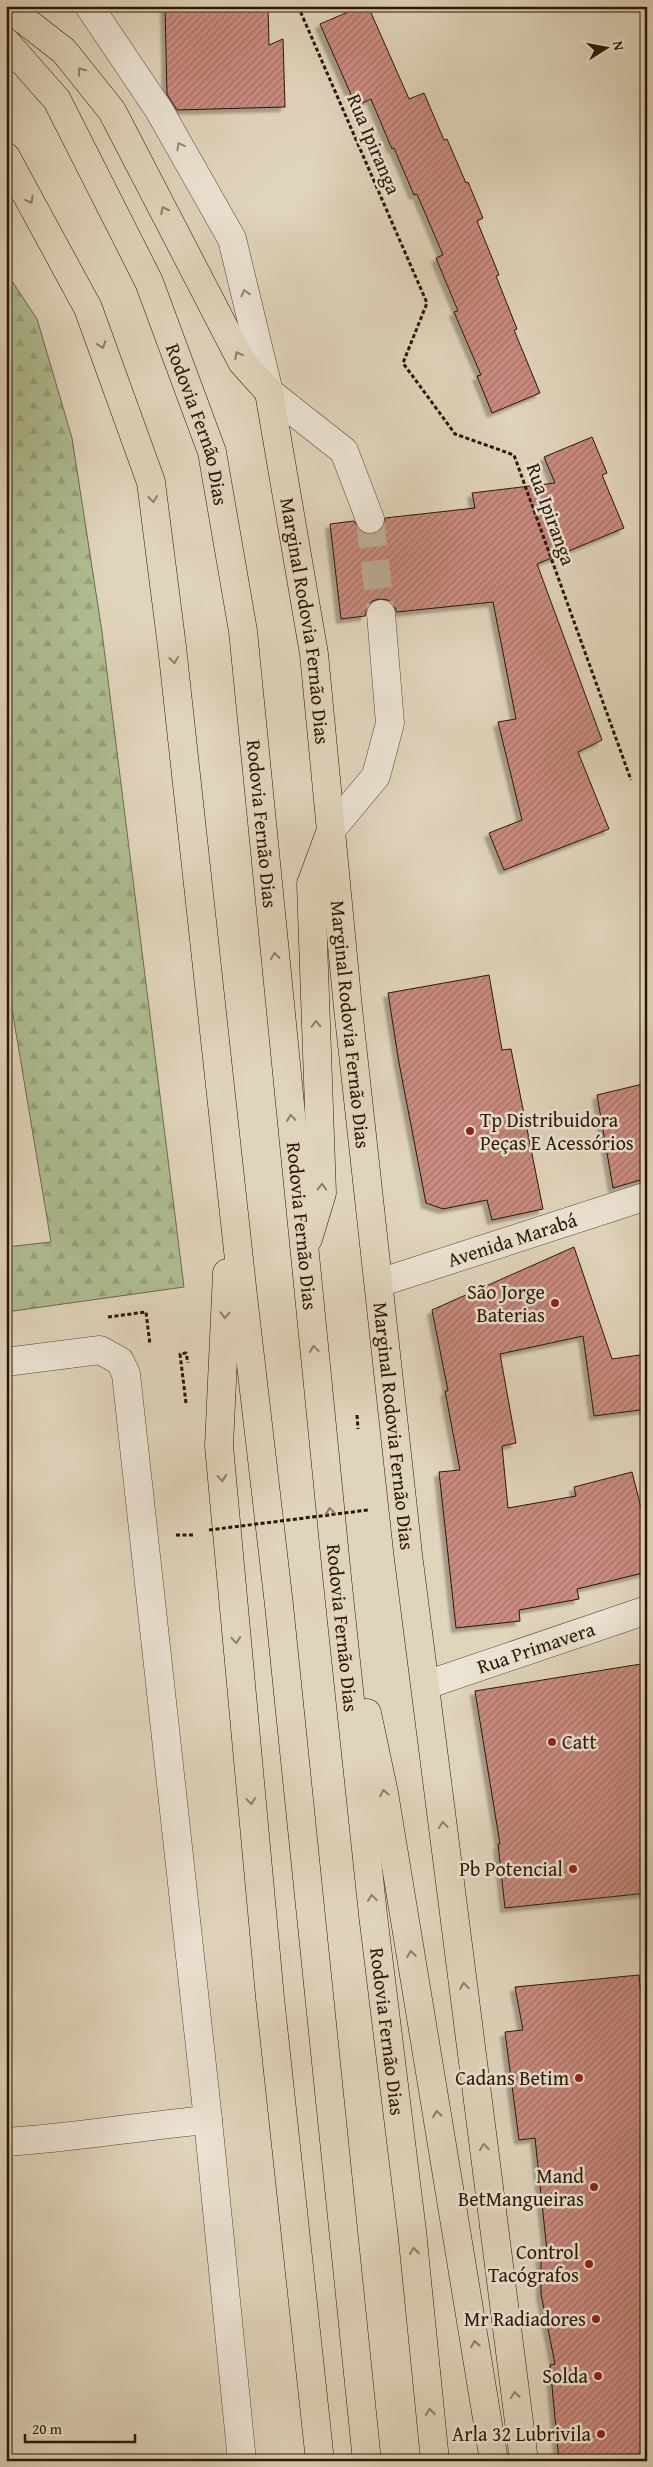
<svg xmlns="http://www.w3.org/2000/svg" width="653" height="2467" font-family="'Gentium Book Plus',serif">
  <defs>
    <pattern id="forest-firs" width="22" height="20" patternUnits="userSpaceOnUse" patternTransform="scale(1.25)"><rect width="22" height="20" fill="#afbd92"/><path d="M5 1l3.5 6h-7zM16 11l3.5 6h-7z" fill="#97a27c"/></pattern>
    <pattern id="building-hatch" width="6" height="6" patternUnits="userSpaceOnUse" patternTransform="scale(1.25)"><rect width="6" height="6" fill="#ca8b80"/><path d="M-1 1l2-2M0 6l6-6M5 7l2-2" fill="none" stroke="#a47167"/></pattern>
    <filter id="shadow"><feDropShadow dx="-4.5" dy="4.5" stdDeviation="1" flood-color="#0004"/></filter>
  </defs>
  <rect width="100%" height="100%" fill="#e0d4bb"/>
  <filter id="stains"><feTurbulence type="fractalNoise" baseFrequency=".004" numOctaves="4"/><feColorMatrix values="0 0 0 0 .2 0 0 0 0 .09 0 0 0 0 .02 0 0 0 .5 -.17"/></filter>
  <radialGradient id="worn" r=".72"><stop offset=".6" stop-color="#630" stop-opacity="0"/><stop offset="1" stop-color="#630" stop-opacity=".3"/></radialGradient>
  <path fill="url(#forest-firs)" stroke="#6c6a4c" d="M 6,272 L 37,319 L 72,438 L 102,632 L 184,1287 L 6,1312 L 6,1247 L 51,1242 L 6,973 Z"/>
  <g fill="url(#building-hatch)" stroke="#291605" filter="url(#shadow)">
    <path d="M 165,6 L 268,6 L 269,45 L 283,39 L 285,107 L 177,110 L 167,94 Z"/>
    <path d="M 362,6 L 368,6 L 409,99 L 424,93 L 444,140 L 447,139 L 466,183 L 468,182 L 483,218 L 477,221 L 499,275 L 496,276 L 517,329 L 514,330 L 540,393 L 492,413 L 477,376 L 481,375 L 454,312 L 458,311 L 436,258 L 443,255 L 417,194 L 414,195 L 394,148 L 392,149 L 371,99 L 356,106 L 320,24 Z"/>
    <path d="M 592,437 L 607,473 L 602,475 L 624,528 L 537,564 L 602,740 L 578,752 L 609,829 L 504,870 L 489,833 L 522,820 L 498,722 L 516,719 L 493,602 L 397,612 L 394,606 L 388,600 L 379,599 L 372,601 L 367,607 L 365,616 L 341,619 L 330,524 L 354,521 L 361,531 L 367,534 L 375,534 L 382,528 L 385,518 L 475,508 L 472,493 L 555,483 L 544,457 Z"/>
    <path d="M 489,975 L 502,1050 L 511,1049 L 543,1209 L 492,1220 L 487,1200 L 443,1209 L 426,1203 L 399,1063 L 388,993 Z"/>
    <path d="M 647,1083 L 647,1178 L 613,1188 L 597,1095 Z"/>
    <path d="M 574,1247 L 612,1359 L 647,1354 L 647,1409 L 594,1416 L 583,1336 L 500,1354 L 516,1443 L 502,1446 L 508,1508 L 576,1496 L 574,1487 L 632,1472 L 647,1531 L 647,1572 L 577,1589 L 579,1599 L 519,1610 L 520,1621 L 456,1628 L 439,1472 L 460,1470 L 445,1391 L 448,1391 L 432,1310 Z"/>
    <path d="M 647,1663 L 647,1893 L 505,1908 L 498,1844 L 500,1844 L 475,1691 Z"/>
    <path d="M 639,1975 L 643,2014 L 647,2014 L 647,2340 L 641,2341 L 647,2403 L 647,2461 L 559,2461 L 550,2365 L 555,2364 L 541,2294 L 541,2251 L 547,2251 L 535,2138 L 519,2140 L 505,2032 L 523,2030 L 515,1987 Z"/>
  </g>
  <g fill="none" stroke-linecap="round" stroke-linejoin="round">
    <path stroke="#bbae97" stroke-width="28" stroke-dasharray="28 14" stroke-linecap="butt" d="M 370,519 L 381,614"/>
    <defs>
      <g id="minor">
        <path d="M 89,6 L 159,110 L 232,239 L 269,392 L 344,451 L 370,519"/>
        <path d="M 331,830 L 376,776 L 390,723 L 381,614"/>
        <path id="s1" d="M 379,1283 L 647,1196"/>
        <path d="M 6,1362 L 100,1350 L 120,1361 L 126,1374 L 208,2120 L 242,2461"/>
        <path id="s2" d="M 426,1685 L 647,1610"/>
        <path d="M 6,2142 C 74,2138 140,2126 208,2120"/>
      </g>
      <g id="major">
        <path id="s3" d="M 269,392 L 314,654 L 348,1008 L 408,1554 L 524,2461"/>
      </g>
      <g id="highway">
        <path d="M 6,6 L 64,51 L 112,111 L 242,362 L 269,392"/>
        <path id="s4" d="M 6,42 L 57,100 L 149,282 L 212,452 L 243,631 L 337,1577 L 373,1915 L 412,2231 L 435,2461"/>
        <path d="M 6,157 L 88,308 L 151,482 L 172,647 L 243,1296 L 279,1605 L 367,2461"/>
        <path d="M 308,1239 L 322,1193 L 311,884 L 331,830"/>
        <path d="M 227,1273 L 219,1446 L 270,1998 L 320,2461"/>
        <path d="M 367,1713 L 384,1793 L 494,2461"/>
      </g>
    </defs>
    <use href="#minor" stroke="#574632" stroke-width="29"/>
    <use href="#major" stroke="#291605" stroke-width="29"/>
    <use href="#highway" stroke="#291605" stroke-width="29"/>
    <g stroke="#291605" stroke-width="3" stroke-dasharray="4 2.5" stroke-linecap="butt">
      <path d="M 298,6 L 427,303 L 403,363 L 455,434 L 514,455 L 631,780"/>
      <path d="M 108,1317 L 146,1312 L 150,1345"/>
      <path d="M 186,1403 L 180,1354 L 186,1353 L 188,1363"/>
      <path d="M 357,1415 L 358,1429"/>
      <path d="M 176,1535 L 194,1535"/>
    </g>
    <use href="#minor" stroke="#ebe3d3" stroke-width="28"/>
    <use href="#major" stroke="#e0d4bb" stroke-width="28"/>
    <use href="#highway" stroke="#e0d4bb" stroke-width="28"/>
    <path stroke="#291605" stroke-width="3" stroke-dasharray="4 2.5" stroke-linecap="butt" d="M 209,1530 L 368,1510"/>
  </g>
  <defs><path id="oneway-chevron" d="M-2-3.5L2.5 0L-2 3.5" fill="none" stroke-width="1.6" stroke-linecap="round" stroke-linejoin="round" transform="scale(1.25)"/></defs>
  <g stroke="#8e7e69">
    <use href="#oneway-chevron" transform="translate(81 71) rotate(-129)"/>
    <use href="#oneway-chevron" transform="translate(30 200) rotate(61)"/>
    <use href="#oneway-chevron" transform="translate(164 210) rotate(-117)"/>
    <use href="#oneway-chevron" transform="translate(102 345) rotate(70)"/>
    <use href="#oneway-chevron" transform="translate(238 355) rotate(-118)"/>
    <use href="#oneway-chevron" transform="translate(153 499) rotate(83)"/>
    <use href="#oneway-chevron" transform="translate(174 660) rotate(84)"/>
    <use href="#oneway-chevron" transform="translate(275 956) rotate(-96)"/>
    <use href="#oneway-chevron" transform="translate(316 1024) rotate(-92)"/>
    <use href="#oneway-chevron" transform="translate(291 1118) rotate(-96)"/>
    <use href="#oneway-chevron" transform="translate(322 1187) rotate(-89)"/>
    <use href="#oneway-chevron" transform="translate(225 1315) rotate(92)"/>
    <use href="#oneway-chevron" transform="translate(314 1349) rotate(-96)"/>
    <use href="#oneway-chevron" transform="translate(222 1478) rotate(85)"/>
    <use href="#oneway-chevron" transform="translate(330 1511) rotate(-96)"/>
    <use href="#oneway-chevron" transform="translate(236 1640) rotate(85)"/>
    <use href="#oneway-chevron" transform="translate(384 1793) rotate(-101)"/>
    <use href="#oneway-chevron" transform="translate(251 1801) rotate(84)"/>
    <use href="#oneway-chevron" transform="translate(443 1825) rotate(-97)"/>
    <use href="#oneway-chevron" transform="translate(372 1898) rotate(-96)"/>
    <use href="#oneway-chevron" transform="translate(411 1954) rotate(-99)"/>
    <use href="#oneway-chevron" transform="translate(464 1986) rotate(-97)"/>
    <use href="#oneway-chevron" transform="translate(437 2114) rotate(-99)"/>
    <use href="#oneway-chevron" transform="translate(484 2147) rotate(-97)"/>
    <use href="#oneway-chevron" transform="translate(414 2251) rotate(-96)"/>
    <use href="#oneway-chevron" transform="translate(475 2344) rotate(-99)"/>
    <use href="#oneway-chevron" transform="translate(515 2395) rotate(-97)"/>
    <use href="#oneway-chevron" transform="translate(430 2412) rotate(-96)"/>
  </g>
  <g stroke="#948776">
    <use href="#oneway-chevron" transform="translate(180 146) rotate(-119)"/>
    <use href="#oneway-chevron" transform="translate(245 293) rotate(-104)"/>
  </g>
  <g fill="#8f2418" stroke="#ebe3d3" stroke-width="2">
    <circle cx="470" cy="1131" r="5"/>
    <circle cx="555" cy="1303" r="5"/>
    <circle cx="552" cy="1742" r="5"/>
    <circle cx="573" cy="1869" r="5"/>
    <circle cx="579" cy="2078" r="5"/>
    <circle cx="594" cy="2187" r="5"/>
    <circle cx="589" cy="2264" r="5"/>
    <circle cx="596" cy="2319" r="5"/>
    <circle cx="598" cy="2376" r="5"/>
    <circle cx="601" cy="2434" r="5"/>
  </g>
  <g text-anchor="middle" stroke-width="5" stroke-linejoin="round" paint-order="stroke">
    <g font-size="20" fill="#291605" stroke="#ebe3d3">
      <text transform="translate(374 144) rotate(67)" y="7">Rua Ipiranga</text>
      <text dy="7" stroke="none"><textPath href="#s4" startOffset="432">Rodovia Fernão Dias</textPath></text>
      <text transform="translate(551 514) rotate(70)" y="7">Rua Ipiranga</text>
      <text dy="7" stroke="none"><textPath href="#s3" startOffset="232">Marginal Rodovia Fernão Dias</textPath></text>
      <text dy="7" stroke="none"><textPath href="#s4" startOffset="838">Rodovia Fernão Dias</textPath></text>
      <text dy="7" stroke="none"><textPath href="#s3" startOffset="638">Marginal Rodovia Fernão Dias</textPath></text>
      <text dy="7" stroke="none"><textPath href="#s4" startOffset="1242">Rodovia Fernão Dias</textPath></text>
      <text dy="7" stroke="none"><textPath href="#s1" startOffset="140">Avenida Marabá</textPath></text>
      <text dy="7" stroke="none"><textPath href="#s3" startOffset="1042">Marginal Rodovia Fernão Dias</textPath></text>
      <text dy="7" stroke="none"><textPath href="#s4" startOffset="1646">Rodovia Fernão Dias</textPath></text>
      <text dy="7" stroke="none"><textPath href="#s2" startOffset="116">Rua Primavera</textPath></text>
      <text dy="7" stroke="none"><textPath href="#s4" startOffset="2052">Rodovia Fernão Dias</textPath></text>
    </g>
    <g font-size="20" fill="#291605" stroke="#ebe3d3" text-anchor="end">
      <text x="480" y="1127" text-anchor="start">Tp Distribuidora<tspan x="480" dy="23">Peças E Acessórios</tspan></text>
      <text x="545" y="1299">São Jorge<tspan x="545" dy="23">Baterias</tspan></text>
      <text x="562" y="1749" text-anchor="start">Catt</text>
      <text x="563" y="1876">Pb Potencial</text>
      <text x="569" y="2085">Cadans Betim</text>
      <text x="584" y="2183">Mand<tspan x="584" dy="23">BetMangueiras</tspan></text>
      <text x="579" y="2259">Control<tspan x="579" dy="23">Tacógrafos</tspan></text>
      <text x="586" y="2326">Mr Radiadores</text>
      <text x="588" y="2383">Solda</text>
      <text x="591" y="2441">Arla 32 Lubrivila</text>
    </g>
  </g>
  <rect width="653" height="2467" fill="none" stroke="#e0d4bb" stroke-width="25"/>
  <rect x="8" y="8" width="638" height="2452" fill="none" stroke="#291605" stroke-width="2.5"/>
  <rect x="12" y="12" width="628" height="2442" fill="none" stroke="#291605"/>
  <g transform="translate(606 48) rotate(79)" stroke="#ebe3d3" stroke-width="4" paint-order="stroke">
  <path d="M0-4L9 19L0 12L-9 19Z" fill="#291605"/>
  <text y="-8" font-size="14" font-weight="bold" text-anchor="middle" fill="#291605">N</text>
  </g>
  <path d="M25 2434v8h110v-8" fill="none" stroke="#291605" stroke-width="2.5"/>
  <text x="32" y="2434" font-size="15" fill="#291605" stroke="#ebe3d3" stroke-width="4" paint-order="stroke">20 m</text>
  <rect width="100%" height="100%" filter="url(#stains)"/>
  <rect width="100%" height="100%" fill="url(#worn)"/>
</svg>
